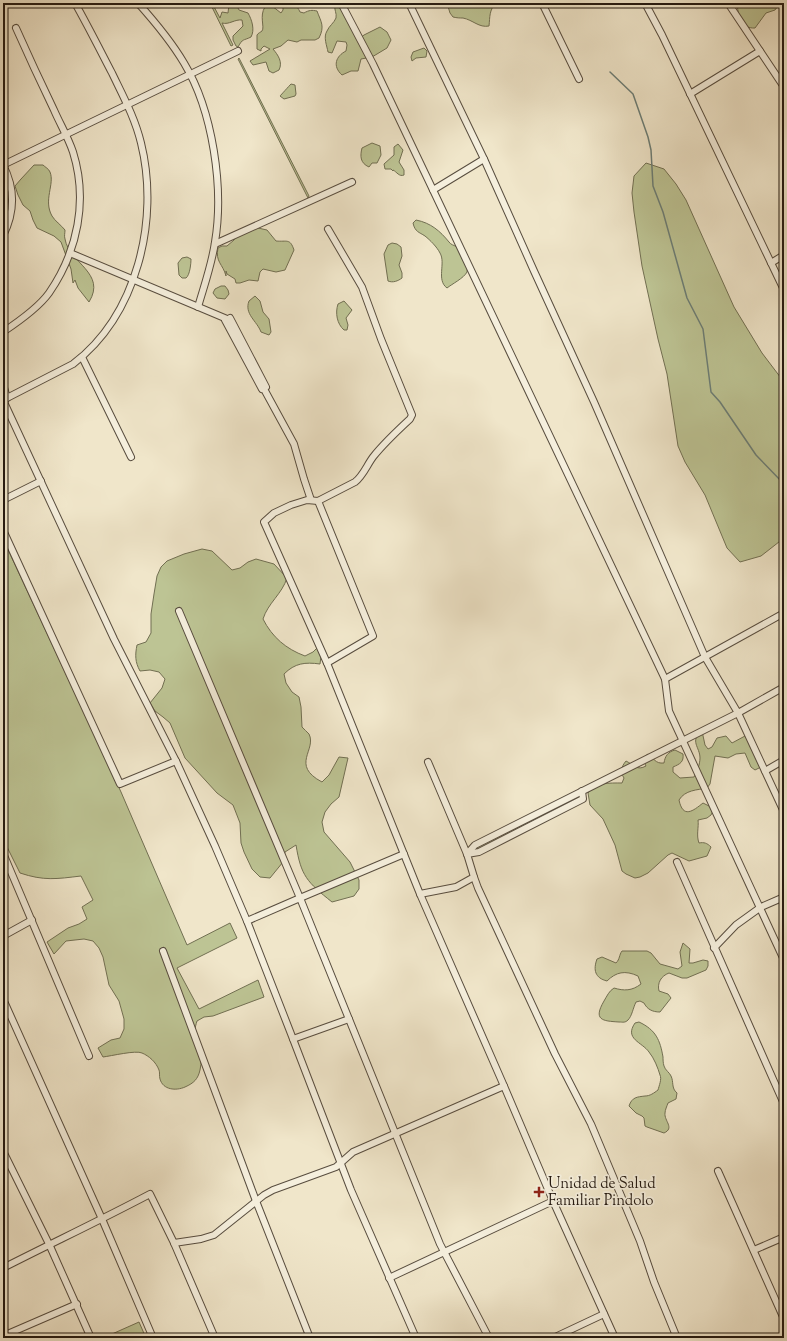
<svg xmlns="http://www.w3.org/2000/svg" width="787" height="1341" font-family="'Sorts Mill Goudy',serif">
  <rect width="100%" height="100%" fill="#f0e6ca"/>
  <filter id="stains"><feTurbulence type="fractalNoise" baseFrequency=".005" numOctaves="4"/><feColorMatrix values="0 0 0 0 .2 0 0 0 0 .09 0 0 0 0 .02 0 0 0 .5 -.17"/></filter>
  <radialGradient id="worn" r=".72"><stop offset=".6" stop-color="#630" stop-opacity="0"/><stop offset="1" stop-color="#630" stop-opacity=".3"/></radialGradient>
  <g fill="#bdc494" stroke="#716f52">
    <path d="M 210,3 L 212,3 L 220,18 L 222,12 L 228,13 L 229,4 L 236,4 L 239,10 L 248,13 C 252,20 255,30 251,37 C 243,41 243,38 238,47 L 236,46 L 233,40 L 233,36 L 243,26 L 242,20 C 235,19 229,25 222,23 L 233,45 L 231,46 Z"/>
    <path d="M 285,3 C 293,3 297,5 300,12 L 304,13 C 309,10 312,10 317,11 C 321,22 325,26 319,38 L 315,40 L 301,40 L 297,42 L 288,40 L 281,46 L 273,49 C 278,55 283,62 279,70 L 273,73 L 269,71 L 266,62 L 253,65 L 250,61 L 270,49 L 264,46 L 261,49 L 261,51 L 257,49 L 257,35 C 258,33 261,32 262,31 C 265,27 259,16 265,7 L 272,6 L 281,13 L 283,10 L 283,6 Z"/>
    <path d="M 447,3 L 496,3 C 489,10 490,17 489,26 C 479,28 473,20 463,18 C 460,18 457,18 453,17 L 450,13 Z"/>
    <path d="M 737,3 L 780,3 L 775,10 L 766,13 L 755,28 C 741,29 738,15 737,3 Z"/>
    <path d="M 339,5 L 360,38 L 364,35 L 380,27 L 387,32 L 391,40 L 387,48 L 372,57 L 361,59 L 358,71 L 351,71 L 342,75 C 332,66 336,56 346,51 L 347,45 L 346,42 L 337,41 L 332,53 L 328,52 C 327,46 323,37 327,31 C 329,26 334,23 336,18 C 337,13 334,10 335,6 Z"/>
    <path d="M 424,48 L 427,51 L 426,57 L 416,58 L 412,61 L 411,57 L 413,52 Z"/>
    <path d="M 239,58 L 309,196 L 308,198 L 238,59 Z"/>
    <path d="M 291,84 L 295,85 L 296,94 L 295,96 L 284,99 L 280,96 C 281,95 289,86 291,84 Z"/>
    <path d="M 372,143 L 380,146 L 381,155 L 377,163 L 372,163 L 369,167 C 360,163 360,156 362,148 Z"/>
    <path d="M 398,144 L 403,150 L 399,162 L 404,170 L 404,175 C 399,177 397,172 393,170 L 393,171 L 391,169 L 385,169 L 384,164 L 394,155 L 394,147 Z"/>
    <path d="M 646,163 L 664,169 L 676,184 L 686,200 L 734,307 L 762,353 L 784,382 L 784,538 L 761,556 L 740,562 L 727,548 L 705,495 L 685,462 L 678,446 L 667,374 L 658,339 L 642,266 L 634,212 L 632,193 L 634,176 Z"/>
    <path d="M 34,165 L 43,165 C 45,167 49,169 50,172 C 55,184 43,200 52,216 C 55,221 61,225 65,230 C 65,233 64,236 65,239 C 69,263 107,273 89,302 L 78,288 L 75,280 L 73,283 L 71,269 L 61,242 L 54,236 L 37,228 L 33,220 L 30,211 L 23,205 L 18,195 L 15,186 L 21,179 Z"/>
    <path d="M 416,220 C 431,223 440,231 449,242 C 451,245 454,245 457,247 C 464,252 469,264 467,272 C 464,278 452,284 447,288 C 436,280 446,263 440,253 C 437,247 430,240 425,236 C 419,232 415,232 413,223 Z"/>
    <path d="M 258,228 L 267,230 L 276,241 C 287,242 290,238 294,250 L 285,270 L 276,272 L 263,269 L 260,272 L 258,281 L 249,280 L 240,283 L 236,283 L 235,279 L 227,274 L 226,271 L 226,276 C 223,264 215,262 218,248 L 222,246 L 227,246 L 234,240 L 239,232 Z"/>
    <path d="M 392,243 L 397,244 L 401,247 L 402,256 L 399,265 L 402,273 L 402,278 C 398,281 393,283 388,281 L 384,254 L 388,245 Z"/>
    <path d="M 187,257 L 191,259 C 191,263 190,275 186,278 L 182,278 L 179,275 L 178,263 L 182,258 Z"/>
    <path d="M 221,286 L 225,286 L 228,290 L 229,294 L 225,299 L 217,298 L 213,293 L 215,289 Z"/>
    <path d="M 255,296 L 260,301 L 263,312 L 269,319 L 271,332 L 269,335 L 261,332 C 257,321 244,314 249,301 Z"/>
    <path d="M 344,301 L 352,310 L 346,318 L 348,325 L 347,330 L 344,330 C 337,324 335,313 338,304 Z"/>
    <path d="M 3,539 L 121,792 L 187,945 L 230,923 L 237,938 L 177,968 L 199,1009 L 258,980 L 264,997 L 213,1016 L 204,1017 L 197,1021 C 196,1024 195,1028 195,1030 C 195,1044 204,1055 200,1070 C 198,1079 194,1083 185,1087 C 176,1091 163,1090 160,1079 C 159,1076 160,1072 159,1070 C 156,1062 149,1056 142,1053 C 136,1050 111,1056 103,1057 L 98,1048 L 111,1040 L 120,1038 L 124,1029 L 124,1019 L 119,1001 L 109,985 L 103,957 L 99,948 L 93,941 L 84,939 L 66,941 L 54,954 L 47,942 L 68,928 L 79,924 L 87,919 L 82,907 L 93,900 L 81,876 C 56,879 44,881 20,873 L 4,841 Z"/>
    <path d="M 202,549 L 212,551 L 232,570 L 240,568 L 248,562 L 256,559 L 274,564 L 287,578 C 282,594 268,603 263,619 C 272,637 286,649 305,656 L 313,652 L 319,646 L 321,656 L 320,664 C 305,662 295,663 284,674 L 286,683 L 292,692 L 299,697 L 301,707 L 302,727 C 304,729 307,732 309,734 C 317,750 290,765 322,782 L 329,775 L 339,757 L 348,758 L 339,797 L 331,804 L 325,812 L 322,822 L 324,832 L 350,862 L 359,880 L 359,889 L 354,896 L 332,902 C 307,882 301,876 296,845 L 285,852 L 283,862 L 270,878 L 260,877 L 252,869 L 244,852 L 241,843 L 240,823 L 233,805 L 217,793 L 185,758 L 170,723 L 163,717 L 155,711 L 150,703 L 162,688 L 165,679 L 159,672 L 150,670 L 140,671 C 135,662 135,655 137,645 L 146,642 L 151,633 L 151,614 L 154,594 L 157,576 L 161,567 L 167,561 L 184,554 Z"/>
    <path d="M 702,731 L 705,745 L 708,749 L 712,747 L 717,738 L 726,736 L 732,743 L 745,736 L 752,742 L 756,744 L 763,766 L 755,770 L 751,767 L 745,753 L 736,754 L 728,758 L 715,756 L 710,784 L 707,788 C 697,790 685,790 679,800 C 683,819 693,811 703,803 L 711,807 L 713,811 L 711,815 L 707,818 L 698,820 C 699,827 696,835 699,843 C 704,842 707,843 711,847 L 707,856 L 689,861 L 672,853 L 668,855 L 648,873 L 640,877 L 635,878 L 626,874 L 622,871 L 615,845 L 603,819 L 590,805 L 588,793 C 597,782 609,783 622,783 L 624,778 C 620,772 621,767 626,761 C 634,765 637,771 646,766 L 644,762 L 644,757 L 648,754 C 654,758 655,764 664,763 C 665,756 668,752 675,750 L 683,754 C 684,762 680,764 673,767 L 673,772 L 680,778 L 694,777 C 697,772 700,764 700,758 C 700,747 689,741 702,731 Z"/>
    <path d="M 548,811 L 549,814 L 474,851 L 475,848 Z"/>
    <path d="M 683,943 L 690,949 L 689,963 L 693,963 L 703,960 L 708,961 L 708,966 L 706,970 L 687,978 L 682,978 L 669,973 C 661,976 657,983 659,991 L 668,994 L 671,998 L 660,1012 C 652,1012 647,1009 644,1003 L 640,1001 L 636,1002 C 633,1008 632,1016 628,1020 C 625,1023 623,1022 619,1022 C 602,1021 593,1020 604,1001 C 607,996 609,991 614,988 C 624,991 632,991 641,984 L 638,976 C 625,970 616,972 607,981 C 595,978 593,970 597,959 L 602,957 L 616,963 C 620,959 619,955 622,951 L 647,951 L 651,953 L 660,964 L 678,969 L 682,966 L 680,952 Z"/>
    <path d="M 639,1022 C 656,1030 660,1040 663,1057 C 663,1059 663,1063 664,1066 C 665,1070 670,1073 671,1076 C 674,1082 671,1088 677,1093 L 676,1099 L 668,1103 C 667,1106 665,1110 665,1113 C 664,1121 675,1128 664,1133 L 647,1127 L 645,1126 L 644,1118 L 642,1116 L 636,1113 L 629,1106 C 632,1097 637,1097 645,1096 C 650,1096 654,1093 658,1090 C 659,1086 662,1079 660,1075 C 658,1068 654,1058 649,1052 C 642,1042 624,1039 635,1023 Z"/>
    <path d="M 139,1322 L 146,1338 L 103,1338 Z"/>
  </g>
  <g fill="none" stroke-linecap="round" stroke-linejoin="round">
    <path stroke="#6b7d76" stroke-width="1.5" d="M 610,72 L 633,94 L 648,137 L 651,150 L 653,186 L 663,212 L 687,298 L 703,329 L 711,392 L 720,402 L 756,455 L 784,484"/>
    <defs>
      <g id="street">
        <path d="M 138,3 C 155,22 171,41 184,63 C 213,111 224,188 215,242 C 212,264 204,286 198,307"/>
        <path d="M 341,3 L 373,64 L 433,190 L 665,679 L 669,711 L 784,960"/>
        <path d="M 409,3 L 484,159 L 534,271 L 594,402 L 705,657 L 738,713 L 784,812"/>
        <path d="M 542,3 L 579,79"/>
        <path d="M 645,3 L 662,35 L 784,290"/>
        <path d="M 728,3 L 784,87"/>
        <path d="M 690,94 L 760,51"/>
        <path d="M 3,165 L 238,51"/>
        <path d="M 3,165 C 15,188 15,212 3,236"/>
        <path d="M 433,190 L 484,159"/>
        <path d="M 328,229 L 362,287 L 381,339 L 412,415 L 410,419 C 397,431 384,443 373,457 C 367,465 363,476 355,482 L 318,501 L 307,500 L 291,505 L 274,513 L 264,522 L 327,663 L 420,894 L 504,1086 L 553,1201 L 615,1338"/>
        <path d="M 215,244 L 352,182"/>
        <path d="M 70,253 L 227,319"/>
        <path d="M 771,263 L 784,255"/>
        <path d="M 230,318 L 266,387"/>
        <path d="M 225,320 L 262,389"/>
        <path d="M 3,332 C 18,322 39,307 49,293 C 78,251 88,200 73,152 C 68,137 60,124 54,110 C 41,83 28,55 16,28"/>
        <path d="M 82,357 L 131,457"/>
        <path d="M 3,384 L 7,398"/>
        <path d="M 264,389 L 294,444 L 304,479 L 311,500"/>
        <path d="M 3,400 L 114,639 L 176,761 L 215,846 L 247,921 L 293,1039 L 351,1190 L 416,1338"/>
        <path d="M 3,400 L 73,364 C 137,315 160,220 141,143 C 135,118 123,96 112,73 C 100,50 88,26 75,3"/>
        <path d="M 3,500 L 41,481"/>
        <path d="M 318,501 L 373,636 L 327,663"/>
        <path d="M 3,530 L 120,784 L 176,761"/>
        <path d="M 179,611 L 300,898 L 440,1244 L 489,1338"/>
        <path d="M 665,679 L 784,613"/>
        <path d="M 765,771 L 784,760"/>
        <path d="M 3,853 L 89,1056"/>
        <path d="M 467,854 L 475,845 L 738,713 L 784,687"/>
        <path d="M 467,854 L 479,852 L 583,799 L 582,791"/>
        <path d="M 677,862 L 784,1104"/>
        <path d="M 474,877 L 478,888 L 555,1054 L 591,1124 L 640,1241 L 654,1282 L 677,1338"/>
        <path d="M 420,894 L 456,887 L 474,877 L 467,854 L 428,762"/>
        <path d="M 247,921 L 300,898 L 404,854"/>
        <path d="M 3,936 L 32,920"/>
        <path d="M 714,948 L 736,925 L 761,907 L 784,897"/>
        <path d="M 163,951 L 256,1201 L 310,1338"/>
        <path d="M 3,999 L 102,1219 L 153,1338"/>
        <path d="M 293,1039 L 349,1019"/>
        <path d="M 3,1151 L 49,1244 L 91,1338"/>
        <path d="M 718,1171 L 784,1319"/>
        <path d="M 174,1243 L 201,1239 L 214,1235 L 264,1195 L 273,1190 L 336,1167 L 353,1152 L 504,1086"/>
        <path d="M 754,1250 L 784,1237"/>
        <path d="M 3,1268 C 52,1243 101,1220 150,1194 L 174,1243 L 215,1338"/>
        <path d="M 389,1278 L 553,1201"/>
        <path d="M 3,1336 L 77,1304"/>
        <path d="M 553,1338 L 604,1314"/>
      </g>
    </defs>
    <use href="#street" stroke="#584d3f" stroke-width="8"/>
    <use href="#street" stroke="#f5efdd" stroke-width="6"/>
  </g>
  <path fill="#8f2418" stroke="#f5efdd" stroke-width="1.5" d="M537 1186h4v4h4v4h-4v4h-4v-4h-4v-4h4z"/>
  <g text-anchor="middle" stroke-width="3.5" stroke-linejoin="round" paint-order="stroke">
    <g font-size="15" fill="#251a11" stroke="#f5efdd" text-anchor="start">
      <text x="548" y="1188">Unidad de Salud<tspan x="548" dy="17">Familiar Pindolo</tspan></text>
    </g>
  </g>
  <rect width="787" height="1341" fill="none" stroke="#f0e6ca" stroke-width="16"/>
  <rect x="4" y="4" width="779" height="1333" fill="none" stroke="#251a11" stroke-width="2"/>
  <rect x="8" y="8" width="771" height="1325" fill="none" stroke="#251a11"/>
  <rect width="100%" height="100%" filter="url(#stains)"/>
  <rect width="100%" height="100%" fill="url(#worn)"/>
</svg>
